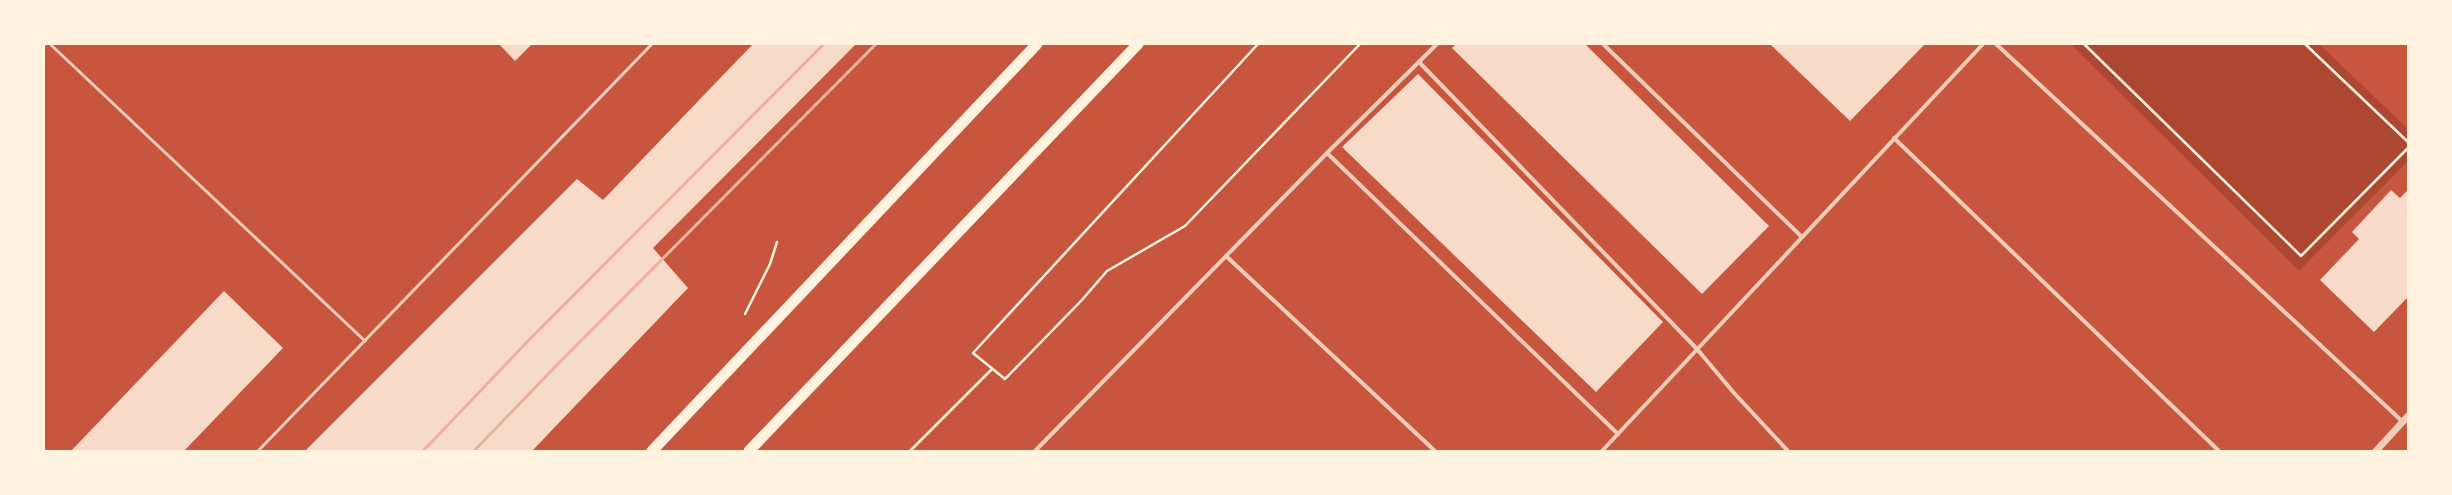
<svg xmlns="http://www.w3.org/2000/svg" width="2452" height="495" font-family="Figtree,sans-serif">
  <rect width="100%" height="100%" fill="#c8553d"/>
  <path fill="#ae4732" d="M 2071,44 L 2319,44 L 2408,129 L 2408,161 L 2299,271 Z"/>
  <g fill="#f7dbc8">
    <path d="M 499,44 L 532,44 L 515,61 Z"/>
    <path d="M 753,44 L 856,44 L 653,248 L 688,288 L 532,451 L 305,451 L 577,179 L 603,200 Z"/>
    <path d="M 1456,44 L 1585,44 L 1769,226 L 1702,294 L 1452,48 Z"/>
    <path d="M 1770,44 L 1925,44 L 1850,121 Z"/>
    <path d="M 1418,74 L 1663,322 L 1596,392 L 1342,147 Z"/>
    <path d="M 2391,190 L 2400,198 L 2408,190 L 2408,297 L 2374,332 L 2320,280 L 2359,239 L 2352,232 Z"/>
    <path d="M 224,291 L 283,348 L 184,451 L 71,451 Z"/>
  </g>
  <g fill="none" stroke-linecap="round" stroke-linejoin="round">
    <g stroke="#fff3e0" stroke-width="2.5">
      <path d="M 1258,44 L 973,353 L 1005,379 L 1081,301 L 1107,271 L 1185,226 L 1360,44"/>
      <path d="M 2084,44 L 2301,256 L 2408,148"/>
      <path d="M 2305,44 L 2408,142"/>
      <path d="M 745,314 L 770,264 L 777,242"/>
      <path d="M 910,451 L 992,369"/>
    </g>
    <g stroke="#f1ccb7" stroke-width="3">
      <path d="M 50,44 L 365,341"/>
      <path d="M 44,45 L 45,44"/>
      <path d="M 258,451 L 652,44"/>
    </g>
    <g stroke="#f1ccb7" stroke-width="4">
      <path d="M 1603,44 L 1802,237"/>
      <path d="M 1996,44 L 2403,422"/>
      <path d="M 1419,62 L 1697,349 L 1734,393 L 1788,451"/>
      <path d="M 1894,138 L 2219,451"/>
      <path d="M 1327,153 L 1618,434"/>
      <path d="M 1226,256 L 1435,451"/>
      <path d="M 1035,451 L 1327,153 L 1437,44"/>
      <path d="M 1602,451 L 1983,44"/>
    </g>
    <path stroke="#f1ccb7" stroke-width="7" d="M 2376,451 L 2408,416"/>
    <g stroke="#fff3e0" stroke-width="11">
      <path d="M 652,451 L 1037,44"/>
      <path d="M 749,451 L 1138,44"/>
    </g>
    <g stroke="#e9b49f" stroke-width="3">
      <path d="M 423,451 L 527,342 L 824,44"/>
      <path d="M 474,451 L 554,368 L 876,44"/>
    </g>
  </g>
  <rect width="2452" height="495" fill="none" stroke="#fff3e0" stroke-width="90"/>
</svg>
